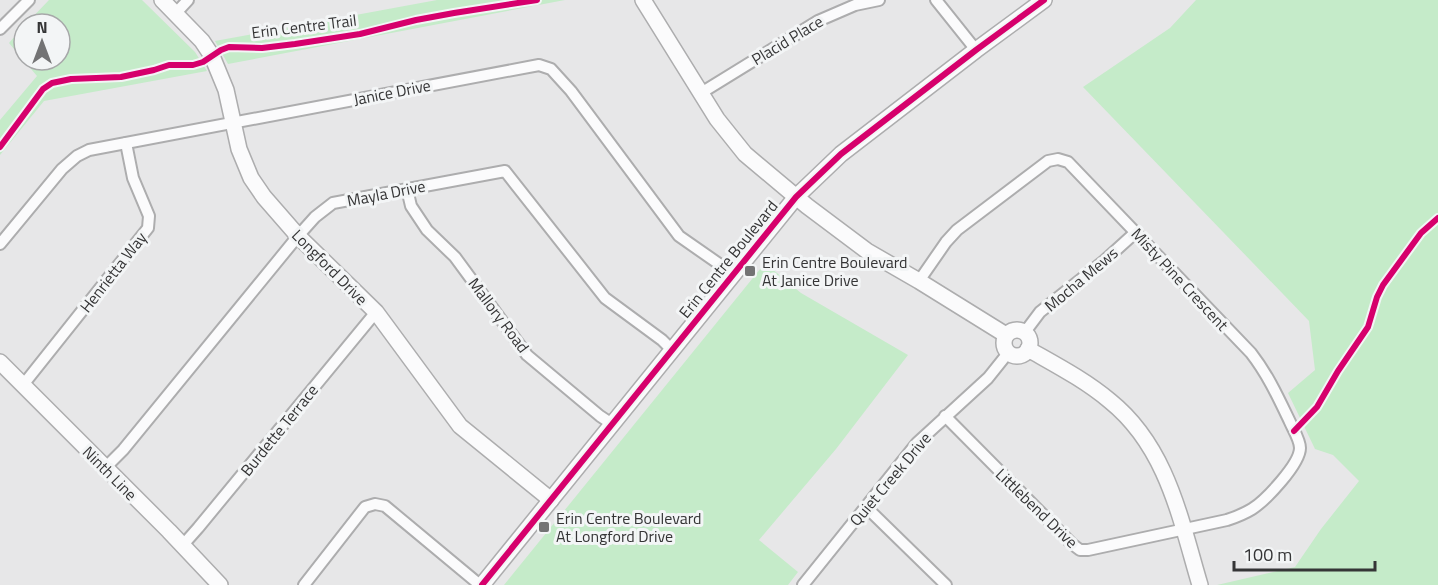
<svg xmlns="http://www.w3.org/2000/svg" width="1438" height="585" font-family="'Titillium Web',sans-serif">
  <rect width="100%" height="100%" fill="#e7e7e8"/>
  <g fill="#c5ebc9">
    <path d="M 49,0 L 142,0 L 195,52 L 207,71 L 44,101 L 0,155 L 0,120 L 37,76 L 9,43 L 24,26 L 24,60 L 60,60 L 60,24 L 26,24 Z"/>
    <path d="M 437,0 L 565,0 L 228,64 L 215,41 Z"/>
    <path d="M 1196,0 L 1438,0 L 1438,585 L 1217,585 L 1295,567 L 1321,529 L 1359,481 L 1333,455 L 1315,449 L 1288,393 L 1315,370 L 1309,321 L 1083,87 L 1170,28 Z"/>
    <path d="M 765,263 L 801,293 L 908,355 L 836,449 L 759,540 L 798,572 L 788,585 L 504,585 Z"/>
  </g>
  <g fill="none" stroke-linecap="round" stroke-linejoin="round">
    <defs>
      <g id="street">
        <path d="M 936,0 L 976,50"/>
        <path d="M 175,14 L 188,0"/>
        <path d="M 0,29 L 29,0"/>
        <path d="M 701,93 L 818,21 L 855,5 L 879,0"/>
        <path d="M 407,189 L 411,206 L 427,230 L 455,257 L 527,355 L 600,416 L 612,424"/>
        <path d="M 0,244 L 62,169 L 77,156 L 89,150 L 539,65 L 551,69 L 571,91 L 679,236 L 722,266 L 732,277"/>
        <path d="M 919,281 L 946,242 L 957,230 L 1048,161 L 1058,159 L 1068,162 L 1251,353 C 1268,375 1278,397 1290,422 C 1293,429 1300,440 1300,448 C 1300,464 1266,500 1252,509 C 1244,514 1236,517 1227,520 L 1088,550 L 1080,550 L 1072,544 L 945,416"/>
        <path d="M 1025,332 L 1040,312 L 1104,261 L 1136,232"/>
        <path d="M 23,385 L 148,228 L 149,216 L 133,178 L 126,143"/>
        <path d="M 105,468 L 123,450 L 298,236 L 315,217 L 333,203 L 505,171 L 605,298 L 662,340 L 672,350"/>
        <path d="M 866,507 L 946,585"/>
        <path d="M 182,546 L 198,528 L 376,312"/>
        <path d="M 304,585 L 365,507 L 375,504 L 385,506 L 480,585"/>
        <path d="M 803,585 L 917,443 L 988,378 L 1008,353"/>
      </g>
      <g id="secondary">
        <path d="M 162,0 L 202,41 L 212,56 L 226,90 L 239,149 L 251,178 L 264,197 L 298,236 L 376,312 L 460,426 L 551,500"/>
        <path d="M 643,0 L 717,119 L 745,154 L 807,206 L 867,251 L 919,281 L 1006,335"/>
        <circle cx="1017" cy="343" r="13"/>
        <path d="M 1028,349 C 1056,365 1085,380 1110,401 C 1167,447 1180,518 1200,585"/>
        <path d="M 0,362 L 169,531 L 220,585"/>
        <path d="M 482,585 L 796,197 L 841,154 L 976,50 L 1044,0"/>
      </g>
    </defs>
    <use href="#street" stroke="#adadae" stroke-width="14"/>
    <use href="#secondary" stroke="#adadae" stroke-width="18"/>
    <use href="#street" stroke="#fbfbfc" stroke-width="10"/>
    <use href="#secondary" stroke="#fbfbfc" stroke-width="15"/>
    <defs>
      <g id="cycleway">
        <path d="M 0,147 L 43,89 L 52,83 L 71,79 L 121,77 L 154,70 L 169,65 L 193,65 L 203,62 L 221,50 L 229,47 L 262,48 L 295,44 L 360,34 L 416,20 L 454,13 L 537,0"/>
        <path d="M 1294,431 L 1317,407 L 1338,371 L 1368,327 L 1377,297 L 1383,285 L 1421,233 L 1438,218"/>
        <path d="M 482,585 L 796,197 L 841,154 L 976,50 L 1044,0"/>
      </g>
    </defs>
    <use href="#cycleway" stroke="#f3f5f6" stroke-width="10"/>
    <use href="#cycleway" stroke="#d6006c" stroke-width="6"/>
  </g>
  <g fill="#737374" stroke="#f3f5f6" stroke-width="2">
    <rect x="744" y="265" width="12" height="12" rx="3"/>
    <rect x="538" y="521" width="12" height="12" rx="3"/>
  </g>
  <g text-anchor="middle" stroke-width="6" stroke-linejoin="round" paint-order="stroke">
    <g font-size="16" fill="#353536" stroke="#f3f5f6">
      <text transform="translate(304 26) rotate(-7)" y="6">Erin Centre Trail</text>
      <text transform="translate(787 40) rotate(-31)" y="6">Placid Place</text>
      <text transform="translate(392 92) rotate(-11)" y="6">Janice Drive</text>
      <text transform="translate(386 193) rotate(-11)" y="6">Mayla Drive</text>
      <text transform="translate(728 259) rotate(-51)" y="6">Erin Centre Boulevard</text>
      <text transform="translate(330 267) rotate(45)" y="6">Longford Drive</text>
      <text transform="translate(113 272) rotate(-52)" y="6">Henrietta Way</text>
      <text transform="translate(1081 279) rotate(-40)" y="6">Mocha Mews</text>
      <text transform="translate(1180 279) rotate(47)" y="6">Misty Pine Crescent</text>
      <text transform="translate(499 315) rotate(53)" y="6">Mallory Road</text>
      <text transform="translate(279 430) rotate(-51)" y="6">Burdette Terrace</text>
      <text transform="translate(110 473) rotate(45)" y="6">Ninth Line</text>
      <text transform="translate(890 479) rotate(-50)" y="6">Quiet Creek Drive</text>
      <text transform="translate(1037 508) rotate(44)" y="6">Littlebend Drive</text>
    </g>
    <g font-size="16" fill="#353536" stroke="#f3f5f6" text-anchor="start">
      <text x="762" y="268">Erin Centre Boulevard<tspan x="762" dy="18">At Janice Drive</tspan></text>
      <text x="556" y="524">Erin Centre Boulevard<tspan x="556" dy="18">At Longford Drive</tspan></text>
    </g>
  </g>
  <g transform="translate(42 42)"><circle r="28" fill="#f3f5f6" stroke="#a7a8a9" stroke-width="1.5"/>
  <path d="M0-4.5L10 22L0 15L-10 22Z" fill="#737374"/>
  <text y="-9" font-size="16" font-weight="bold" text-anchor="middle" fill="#353536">N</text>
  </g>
  <path d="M1234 561v9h141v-9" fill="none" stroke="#353536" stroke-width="3"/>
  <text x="1243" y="561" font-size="18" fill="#353536" stroke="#f3f5f6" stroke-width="4.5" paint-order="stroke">100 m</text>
</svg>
